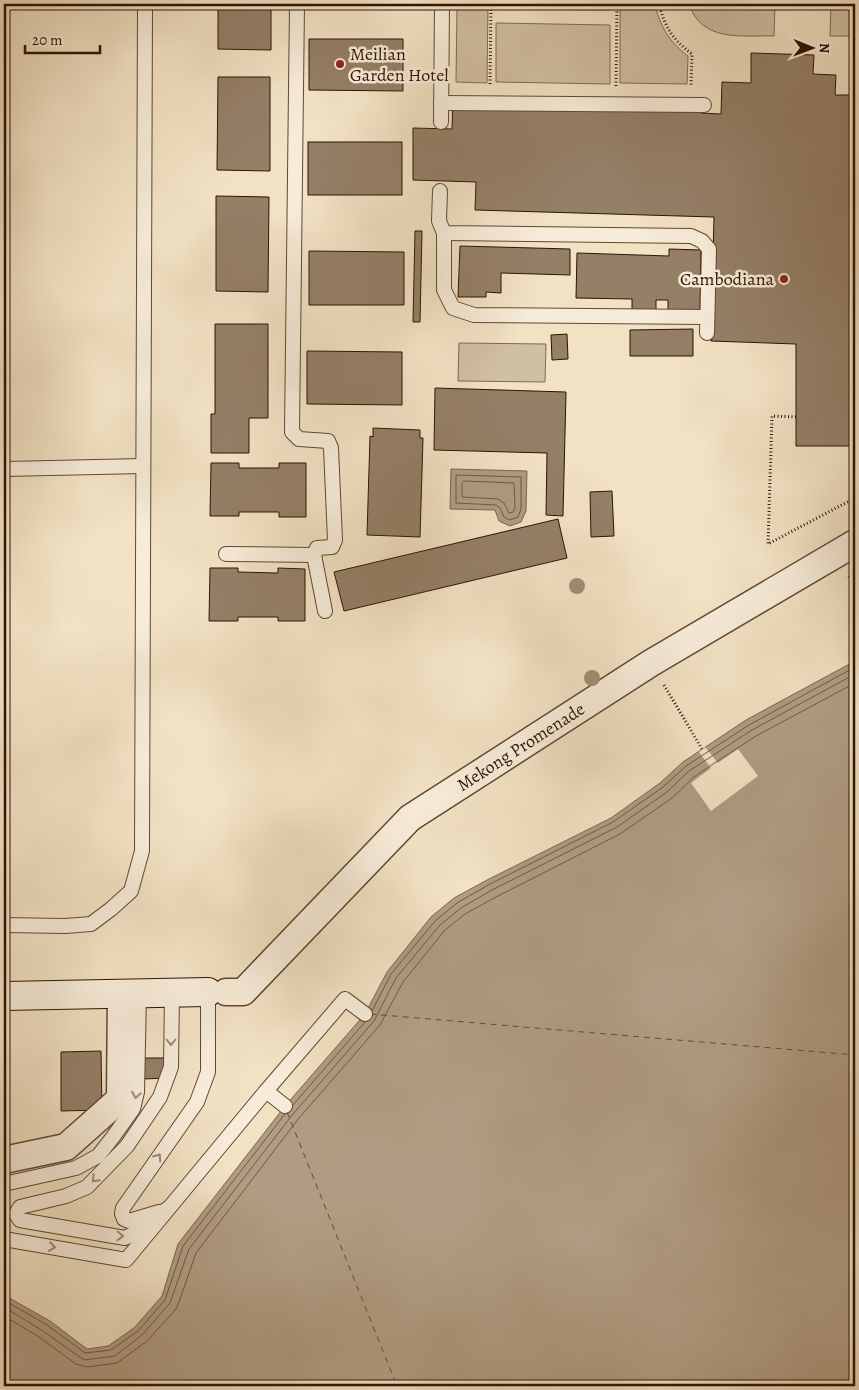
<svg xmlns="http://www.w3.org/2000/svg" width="859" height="1390" font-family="Alegreya,serif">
  <rect width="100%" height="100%" fill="#f2e2c4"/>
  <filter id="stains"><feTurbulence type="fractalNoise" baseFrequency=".004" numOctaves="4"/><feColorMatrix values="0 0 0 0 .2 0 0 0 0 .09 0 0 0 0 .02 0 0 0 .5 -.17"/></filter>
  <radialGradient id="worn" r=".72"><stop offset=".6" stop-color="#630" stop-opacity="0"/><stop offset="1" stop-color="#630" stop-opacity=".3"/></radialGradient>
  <g fill="#d1bfa3" stroke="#806953">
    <path d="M 457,4 L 488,4 L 487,83 L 456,82 Z"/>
    <path d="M 497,4 L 610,4 L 610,10 L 497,9 Z"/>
    <path d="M 620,4 L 655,4 C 660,26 669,42 688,56 L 687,84 L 620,83 Z"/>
    <path d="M 689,4 L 775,4 L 774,36 C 742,35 702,43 689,4 Z"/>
    <path d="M 831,4 L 855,4 L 855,36 L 830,36 Z"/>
    <path d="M 496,23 L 610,25 L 610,84 L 496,82 Z"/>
    <path d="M 459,343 L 546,344 L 545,382 L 458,381 Z"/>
  </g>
  <g fill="#b09c82" stroke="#7c654f">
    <path d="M 451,469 L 527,471 L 526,511 L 521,522 L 510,526 L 499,521 L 495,510 L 450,509 Z"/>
    <path d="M 855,661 L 855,1386 L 4,1386 L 4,1295 L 50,1321 L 87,1349 L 108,1346 L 134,1328 L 162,1296 L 178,1244 L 285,1106 L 365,1014 L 387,972 L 431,917 L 454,898 L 487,880 L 611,818 L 660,783 L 683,762 L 746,720 Z"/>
  </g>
  <path fill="#f2e2c4" d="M 705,747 L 718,763 L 738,749 L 758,776 L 711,811 L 691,783 L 711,768 L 699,752 Z"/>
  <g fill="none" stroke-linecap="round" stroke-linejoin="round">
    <g stroke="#705842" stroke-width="1">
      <path d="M 457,475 L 521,477 L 521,509 L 518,517 L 510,520 L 504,517 L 500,508 L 496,505 L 456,503 L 456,477 Z"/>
      <path d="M 464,481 L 514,483 L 515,508 L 513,512 L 509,513 L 504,503 L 498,499 L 462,497 L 462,483 Z"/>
      <path d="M 372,1011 L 391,974 L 435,921 L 457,903 L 490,884 L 613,822 L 663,787 L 686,766 L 749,725 L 855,667"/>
      <path d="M 293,1105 L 365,1022"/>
      <path d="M 4,1300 L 47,1325 L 85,1353 L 111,1350 L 138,1331 L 165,1300 L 183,1246 L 285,1114"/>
      <path d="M 4,1307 L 43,1331 L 84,1360 L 115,1356 L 142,1335 L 170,1303 L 189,1249 L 293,1114 L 374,1021 L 396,978 L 440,925 L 461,908 L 492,890 L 617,827 L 667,792 L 689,771 L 752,730 L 855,674"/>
      <path d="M 4,1316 L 39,1337 L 76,1364 L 88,1367 L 117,1363 L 147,1341 L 176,1309 L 179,1302 L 196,1253 L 299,1118 L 380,1025 L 403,982 L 445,930 L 465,914 L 496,897 L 620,834 L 672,798 L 694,777 L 716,762 L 756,736 L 855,683"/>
    </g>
    <g stroke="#634a36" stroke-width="1" stroke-dasharray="6 5" stroke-linecap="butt">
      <path d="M 370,1014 L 855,1055"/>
      <path d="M 287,1112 L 397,1386"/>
    </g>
  </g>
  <g fill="#947f67" stroke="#2f1303">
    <path d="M 218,4 L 271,4 L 271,50 L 218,49 Z"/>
    <path d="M 309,39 L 403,39 L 403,91 L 309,90 Z"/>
    <path d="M 751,53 L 814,55 L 813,74 L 836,75 L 835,95 L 855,95 L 855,446 L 796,446 L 796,344 L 711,341 L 714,217 L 475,210 L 476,182 L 413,180 L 413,128 L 452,129 L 453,101 L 702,104 L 701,113 L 721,114 L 722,82 L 751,83 Z"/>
    <path d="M 218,77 L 270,77 L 270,171 L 217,170 Z"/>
    <rect x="308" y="142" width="94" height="53"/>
    <path d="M 216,196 L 269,197 L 268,292 L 216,291 Z"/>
    <path d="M 415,231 L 422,231 L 420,322 L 413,322 Z"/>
    <path d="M 460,246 L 570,249 L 570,275 L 501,273 L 501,293 L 486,292 L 486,297 L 458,297 Z"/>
    <path d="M 669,249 L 701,250 L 700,312 L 668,311 L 668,300 L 656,300 L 656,311 L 632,311 L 632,299 L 576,298 L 577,253 L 669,256 Z"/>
    <path d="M 309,251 L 404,252 L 404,305 L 309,305 Z"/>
    <path d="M 215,324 L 268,324 L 268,418 L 249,418 L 249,453 L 211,453 L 211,414 L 215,414 Z"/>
    <path d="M 693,329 L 693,356 L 630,356 L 630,330 Z"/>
    <path d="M 567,334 L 568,359 L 552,360 L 551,335 Z"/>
    <path d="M 307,351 L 402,352 L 402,405 L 307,404 Z"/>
    <path d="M 435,388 L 566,392 L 563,516 L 546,515 L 547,453 L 434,450 Z"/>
    <path d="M 373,428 L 420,430 L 420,438 L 423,438 L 420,537 L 367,535 L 370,436 L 373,437 Z"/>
    <path d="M 211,463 L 239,463 L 239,468 L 279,468 L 279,463 L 306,463 L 306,517 L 279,517 L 279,512 L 239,512 L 239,516 L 210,516 Z"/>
    <path d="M 612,491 L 614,536 L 591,537 L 590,492 Z"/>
    <path d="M 558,519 L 567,558 L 344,611 L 334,572 Z"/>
    <path d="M 210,568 L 238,568 L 238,572 L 278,573 L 278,568 L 305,569 L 305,621 L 278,621 L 278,617 L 238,617 L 238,621 L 209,621 Z"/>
    <path d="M 101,1051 L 102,1110 L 61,1111 L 61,1052 Z"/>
    <path d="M 143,1058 L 168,1058 L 168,1078 L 143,1079 Z"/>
  </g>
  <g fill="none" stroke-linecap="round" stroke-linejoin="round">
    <defs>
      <g id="lane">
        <path d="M 297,4 L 292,432 L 299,439 L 328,441 L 331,448 L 335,540 L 332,547 L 317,548 L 314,555 L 325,611"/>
        <path d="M 441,103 L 704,105"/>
        <path d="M 441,122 L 442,4"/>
        <path d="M 440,191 L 439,221 L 444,233 L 691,236 L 702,241 L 709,249 L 707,333"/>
        <path d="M 444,233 L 444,290 L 453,308 L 474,315 L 707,317"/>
        <path d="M 4,469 L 143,466"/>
        <path d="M 226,554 L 314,555"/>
        <path d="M 4,925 L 65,926 L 91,924 L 111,909 L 131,891 L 142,851 L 145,4"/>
        <path d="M 266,1091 L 345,999 L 365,1014"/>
        <path d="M 4,1184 L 76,1168 L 98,1156 L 113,1137 L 133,1109 L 137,1092 L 139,994"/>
        <path d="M 167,1209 L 141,1230 L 125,1238 L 20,1220 L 16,1214 L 20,1207 L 66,1196 L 87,1187 L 127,1146 L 160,1097 L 171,1067 L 172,993"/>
        <path d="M 159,1212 L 129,1221 L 124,1219 L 122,1214 L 123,1208 L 197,1102 L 208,1072 L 208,992 L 212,992"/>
        <path d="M 4,1239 L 126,1260 L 266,1091 L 285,1106"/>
      </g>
      <g id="street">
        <path id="s1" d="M 226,992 L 243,992 L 410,818 L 651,663 L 855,543"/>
        <path d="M 4,1160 L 66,1147 L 120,1099 L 121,994"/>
      </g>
      <path id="secondary" d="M 4,996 L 208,992"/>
    </defs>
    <use href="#lane" stroke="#604733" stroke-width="16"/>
    <use href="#street" stroke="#604733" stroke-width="29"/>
    <use href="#secondary" stroke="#2f1303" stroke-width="30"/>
    <g stroke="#2f1303" stroke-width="3" stroke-dasharray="1 2.5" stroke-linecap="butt">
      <path d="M 659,4 C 665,27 672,39 692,54 L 691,86"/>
      <path d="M 490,84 L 491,4"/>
      <path d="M 616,86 L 617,4"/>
      <path d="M 796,417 L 772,416 L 768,544 L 855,498"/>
      <path d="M 849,576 L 855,590"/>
      <path d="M 664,685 L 702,749"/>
    </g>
    <use href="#lane" stroke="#f7ecd9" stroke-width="14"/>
    <use href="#street" stroke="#f7ecd9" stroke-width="26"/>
    <use href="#secondary" stroke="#f7ecd9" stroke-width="28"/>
  </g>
  <g fill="#a28d74">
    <circle cx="577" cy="586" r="8"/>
    <circle cx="592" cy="678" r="8"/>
  </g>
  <defs><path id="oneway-chevron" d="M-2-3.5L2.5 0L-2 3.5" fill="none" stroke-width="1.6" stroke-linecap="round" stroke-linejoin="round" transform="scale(1.25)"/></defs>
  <g stroke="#9d8a79">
    <use href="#oneway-chevron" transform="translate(171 1042) rotate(90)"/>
    <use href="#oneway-chevron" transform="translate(136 1095) rotate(100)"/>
    <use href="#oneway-chevron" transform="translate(158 1157) rotate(-55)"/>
    <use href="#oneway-chevron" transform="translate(95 1179) rotate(134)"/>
    <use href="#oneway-chevron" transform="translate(120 1236) rotate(2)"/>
    <use href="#oneway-chevron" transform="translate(52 1247) rotate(9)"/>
  </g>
  <g fill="#8f2418" stroke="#f7ecd9" stroke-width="2">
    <circle cx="340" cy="64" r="5"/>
    <circle cx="784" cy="279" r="5"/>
  </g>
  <g text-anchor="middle" stroke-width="5" stroke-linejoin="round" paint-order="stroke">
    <g font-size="18" fill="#2f1303" stroke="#f7ecd9" text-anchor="start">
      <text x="350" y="60">Meilian<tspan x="350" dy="21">Garden Hotel</tspan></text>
      <text x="774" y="285" text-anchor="end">Cambodiana</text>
    </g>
    <g font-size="18" fill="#2f1303" stroke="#f7ecd9">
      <text dy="6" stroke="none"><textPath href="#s1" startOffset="390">Mekong Promenade</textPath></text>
    </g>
  </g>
  <rect width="859" height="1390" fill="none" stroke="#f2e2c4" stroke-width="20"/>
  <rect x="5" y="5" width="849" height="1380" fill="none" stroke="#2f1303" stroke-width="2.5"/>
  <rect x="10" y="10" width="839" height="1370" fill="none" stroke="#2f1303"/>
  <g transform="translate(812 48) rotate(91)" stroke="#f7ecd9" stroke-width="4" paint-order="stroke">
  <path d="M0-4L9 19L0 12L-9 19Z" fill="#2f1303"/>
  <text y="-8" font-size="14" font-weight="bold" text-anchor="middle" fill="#2f1303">N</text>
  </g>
  <path d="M25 45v8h75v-8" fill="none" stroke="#2f1303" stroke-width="2.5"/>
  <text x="32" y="45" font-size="15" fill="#2f1303" stroke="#f7ecd9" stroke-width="4" paint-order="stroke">20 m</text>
  <rect width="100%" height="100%" filter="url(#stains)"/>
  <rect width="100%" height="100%" fill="url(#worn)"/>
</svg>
